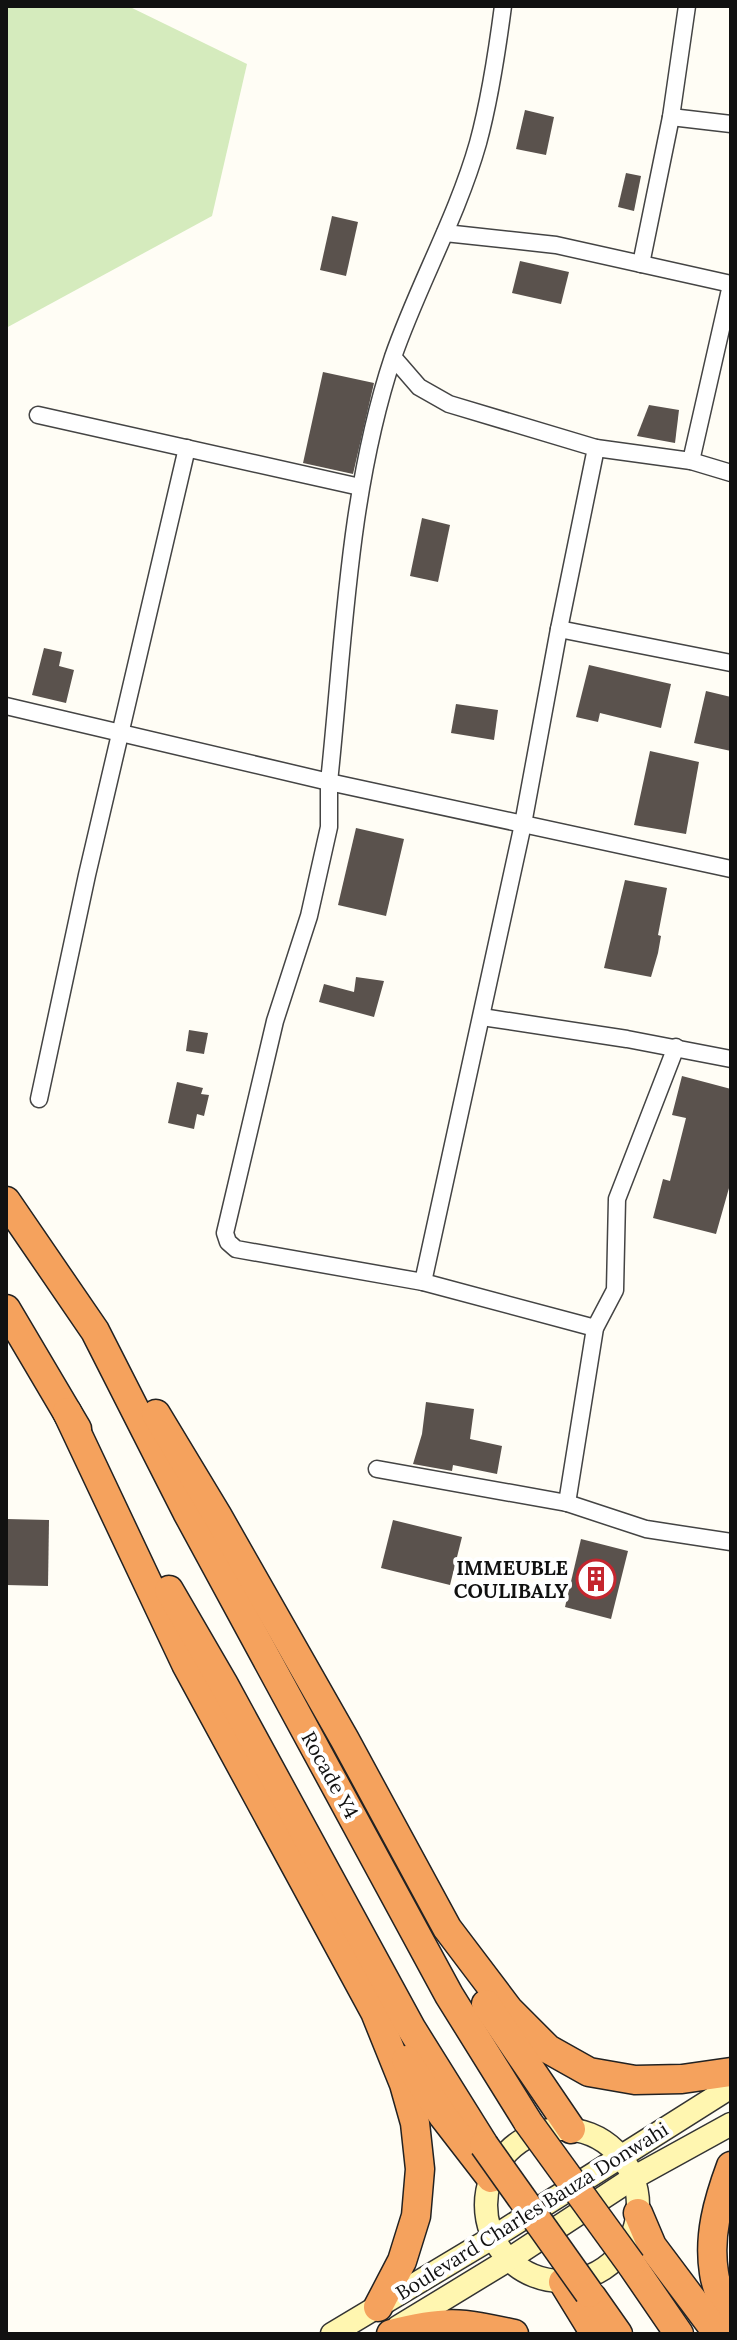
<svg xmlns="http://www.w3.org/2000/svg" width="737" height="2340" font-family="Lora,serif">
  <rect width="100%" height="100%" fill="#fffdf5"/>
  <path fill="#d5ebbd" d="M 6,6 L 128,6 L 247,64 L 212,216 L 6,328 Z"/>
  <g fill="#5a524d">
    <path d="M 525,110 L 554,117 L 546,155 L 516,149 Z"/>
    <path d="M 626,173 L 641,176 L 634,211 L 618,207 Z"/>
    <path d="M 332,216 L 358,222 L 346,276 L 320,270 Z"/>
    <path d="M 520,261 L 569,272 L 561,304 L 512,293 Z"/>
    <path d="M 323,372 L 374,383 L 353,474 L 303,463 Z"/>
    <path d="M 649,405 L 679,410 L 675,443 L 637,436 Z"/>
    <path d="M 422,518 L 450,525 L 438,582 L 410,576 Z"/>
    <path d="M 44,648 L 62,652 L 59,666 L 74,670 L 66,703 L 32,695 Z"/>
    <path d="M 589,665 L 671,684 L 661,728 L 600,713 L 598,722 L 576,717 Z"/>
    <path d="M 706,691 L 731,697 L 731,751 L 694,743 Z"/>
    <path d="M 456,704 L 498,710 L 494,740 L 451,733 Z"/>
    <path d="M 650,751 L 699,762 L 686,834 L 634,825 Z"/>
    <path d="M 356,828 L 404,839 L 386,916 L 338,905 Z"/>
    <path d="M 625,880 L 667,888 L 658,935 L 661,936 L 658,953 L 651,977 L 604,968 Z"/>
    <path d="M 356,977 L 384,981 L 374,1017 L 319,1002 L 324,984 L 354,992 Z"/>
    <path d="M 189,1030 L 208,1033 L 204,1054 L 186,1051 Z"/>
    <path d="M 682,1076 L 731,1089 L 731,1181 L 716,1234 L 653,1218 L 663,1179 L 670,1181 L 686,1118 L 672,1115 Z"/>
    <path d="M 177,1082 L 203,1088 L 201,1094 L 209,1095 L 204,1116 L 197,1114 L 194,1129 L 168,1123 Z"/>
    <path d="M 426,1402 L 474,1409 L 470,1439 L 502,1446 L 497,1474 L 453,1465 L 452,1471 L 413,1464 L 422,1434 Z"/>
    <path d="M 6,1519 L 49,1520 L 48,1586 L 6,1585 Z"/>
    <path d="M 393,1520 L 462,1537 L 450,1585 L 381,1568 Z"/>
    <path d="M 581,1539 L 628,1551 L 611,1619 L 565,1607 Z"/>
  </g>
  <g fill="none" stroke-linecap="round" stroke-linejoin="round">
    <defs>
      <g id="street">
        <path d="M 671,117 L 731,124"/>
        <path d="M 445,233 L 556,245 L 731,284"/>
        <path d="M 641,264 L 671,117 L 687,6"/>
        <path d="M 393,357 L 419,387 L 449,404 L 596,448 L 559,629 L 523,824 L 423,1282 L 236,1249 L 228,1242 L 225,1233 L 275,1021 L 309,916 L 329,827 L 329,782 C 344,641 348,492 393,357 C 418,285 457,217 478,143 C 490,99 497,52 503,6"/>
        <path d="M 38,415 L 360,487"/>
        <path d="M 596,448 L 691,461 L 731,285"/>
        <path d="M 691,461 L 731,473"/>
        <path d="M 559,629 L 731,663"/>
        <path d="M 6,706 L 329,782 L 731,869"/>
        <path d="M 482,1017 L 627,1039 L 731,1059"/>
        <path d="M 39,1099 L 87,875 L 187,448"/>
        <path d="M 423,1282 L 595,1328"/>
        <path d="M 377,1469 L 567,1503 L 646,1529 L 731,1542"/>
        <path d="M 567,1503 L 595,1328 L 615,1290 L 617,1199 L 676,1047"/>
      </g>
      <g id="secondary">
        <circle cx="562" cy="2205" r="76"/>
        <path d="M 398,2327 L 508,2260 L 633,2178 L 731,2124"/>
        <path d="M 332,2334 L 492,2238 L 731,2087"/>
      </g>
      <g id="highway">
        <path d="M 6,1201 L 95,1331 L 187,1512 L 449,1995 L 528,2122"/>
        <path d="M 6,1309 L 77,1429"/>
        <path d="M 67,1412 L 186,1664 L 375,2012 L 404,2084 L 415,2123 L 420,2169 L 416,2216 L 402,2261 L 378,2307"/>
        <path d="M 156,1414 L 217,1515 L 345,1740 L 447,1928 L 509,2010 L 548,2049 L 589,2072 L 635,2080 L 682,2079 L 731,2072"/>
        <path d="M 169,1590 L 223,1683 L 411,2028 L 484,2145"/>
        <path d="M 486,2004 L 571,2129"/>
        <path d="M 406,2060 L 443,2116 L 491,2178"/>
        <path d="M 731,2166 C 718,2201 708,2236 714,2273 C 716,2289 725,2306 731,2322"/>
        <path d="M 638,2213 L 652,2246 L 718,2334"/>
        <path d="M 631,2264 L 679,2334"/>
        <path d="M 563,2282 L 595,2334"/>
        <path d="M 592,2297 L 618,2334"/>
        <path d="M 391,2334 C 445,2320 460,2322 514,2334"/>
      </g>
    </defs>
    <use href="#street" stroke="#444" stroke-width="19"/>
    <use href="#secondary" stroke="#333" stroke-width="25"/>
    <use href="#highway" stroke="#222" stroke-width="31"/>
    <use href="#street" stroke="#fff" stroke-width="16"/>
    <use href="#secondary" stroke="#fff6b0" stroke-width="22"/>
    <use href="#highway" stroke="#f5a25d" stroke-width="28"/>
    <defs>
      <g id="highway-bridge">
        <path d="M 528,2122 L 631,2264"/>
        <path d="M 484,2145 L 589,2293"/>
      </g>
    </defs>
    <use href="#highway-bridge" stroke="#222" stroke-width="31" stroke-linecap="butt"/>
    <use href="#highway-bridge" stroke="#f5a25d" stroke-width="28"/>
  </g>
  <defs>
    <symbol id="building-ring" viewBox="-11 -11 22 22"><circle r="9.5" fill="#fff" stroke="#c4262e" stroke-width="1.5"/><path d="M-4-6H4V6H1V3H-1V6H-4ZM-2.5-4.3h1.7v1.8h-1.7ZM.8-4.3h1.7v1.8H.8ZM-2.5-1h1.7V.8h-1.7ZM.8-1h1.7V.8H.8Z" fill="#c4262e"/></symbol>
  </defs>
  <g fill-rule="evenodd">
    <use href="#building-ring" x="574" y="1557" width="44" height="44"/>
  </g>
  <g text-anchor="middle" stroke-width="8" stroke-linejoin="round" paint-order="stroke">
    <g font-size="20" font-weight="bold" fill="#111" stroke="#fff" text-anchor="end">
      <text x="568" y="1575">IMMEUBLE<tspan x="568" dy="23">COULIBALY</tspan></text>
    </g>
    <g font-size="20" fill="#111" stroke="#fff">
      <text transform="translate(330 1775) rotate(61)" y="7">Rocade Y4</text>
      <text transform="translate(532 2211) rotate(-32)" y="7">Boulevard Charles Bauza Donwahi</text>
    </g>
  </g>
  <rect width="737" height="2340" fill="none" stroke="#111111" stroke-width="16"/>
</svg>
